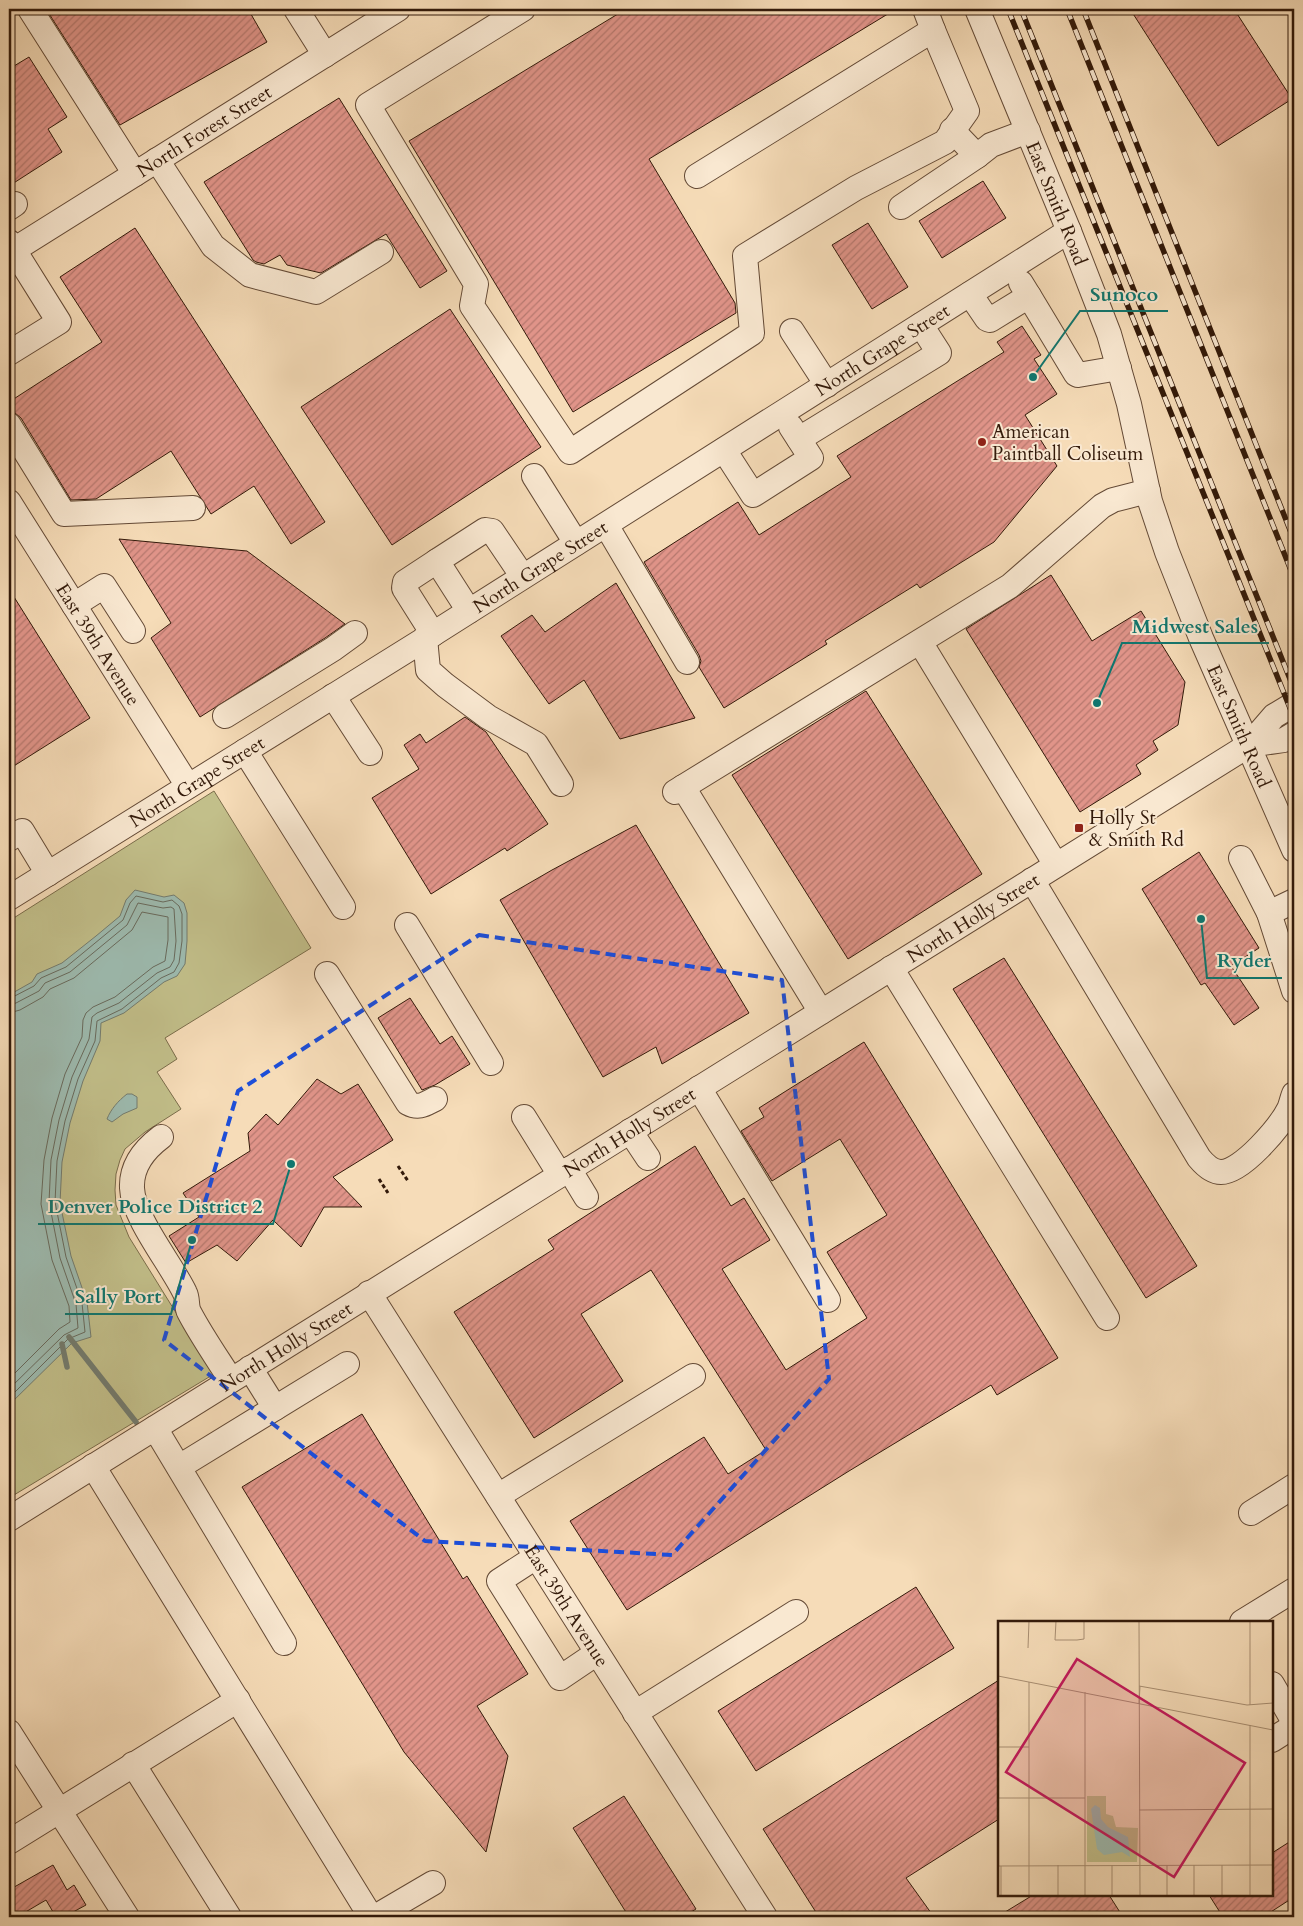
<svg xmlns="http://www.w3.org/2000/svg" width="1303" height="1926" font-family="Cardo,serif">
  <defs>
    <pattern id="building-hatch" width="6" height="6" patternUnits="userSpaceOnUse" patternTransform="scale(1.25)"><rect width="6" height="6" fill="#e09489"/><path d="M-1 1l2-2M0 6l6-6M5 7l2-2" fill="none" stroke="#b6786e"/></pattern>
  </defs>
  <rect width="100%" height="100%" fill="#f6dcb8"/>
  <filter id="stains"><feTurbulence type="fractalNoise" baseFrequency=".004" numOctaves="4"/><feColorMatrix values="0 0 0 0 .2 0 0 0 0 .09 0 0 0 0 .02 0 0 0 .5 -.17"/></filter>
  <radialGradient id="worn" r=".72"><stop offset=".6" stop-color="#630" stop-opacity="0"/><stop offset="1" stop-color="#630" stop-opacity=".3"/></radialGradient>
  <path fill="#c2bf8a" stroke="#7a6c4a" d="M 214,791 L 311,948 L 165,1038 L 177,1059 L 157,1072 L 181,1109 L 145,1132 L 125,1149 L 120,1160 L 116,1174 L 115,1190 L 116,1205 L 129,1237 L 214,1374 L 9,1498 L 9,921 Z"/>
  <g fill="#9dbbb0" stroke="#737b6e">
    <path d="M 135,890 L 164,897 L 174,895 L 184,903 L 187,913 L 187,941 L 185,964 L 177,976 L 164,982 L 124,1013 L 101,1023 L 100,1041 L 83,1081 L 70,1123 L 62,1162 L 60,1203 L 71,1256 L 87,1302 L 91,1337 L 72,1343 L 9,1405 L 9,995 L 32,982 L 37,974 L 62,963 L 96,936 L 120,916 L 126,900 Z"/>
    <path d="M 127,1094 L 132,1094 L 137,1097 L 137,1108 L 123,1114 L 112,1122 L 107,1119 C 111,1109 118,1101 127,1094 Z"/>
  </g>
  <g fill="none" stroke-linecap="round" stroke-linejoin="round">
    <g stroke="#686a5d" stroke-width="1">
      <path d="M 9,999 L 34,986 L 41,978 L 66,967 L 123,920 L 130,903 L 136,896 L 163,902 L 172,900 L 179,906 L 182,914 L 182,941 L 179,963 L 174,972 L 161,978 L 122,1009 L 97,1021 L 95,1041 L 78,1079 L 65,1121 L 57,1161 L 55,1202 L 66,1257 L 82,1303 L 85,1332 L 68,1339 L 9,1398"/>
      <path d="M 9,1005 L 16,1003 L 39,991 L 45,983 L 70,972 L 127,925 L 138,903 L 163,908 L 171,907 L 174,909 L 176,941 L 174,960 L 170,967 L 157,973 L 119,1003 L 97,1013 L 92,1017 L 89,1039 L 72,1077 L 59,1120 L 51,1160 L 49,1202 L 60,1258 L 76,1304 L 78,1328 L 64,1335 L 9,1389"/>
      <path d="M 9,1013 L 20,1010 L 43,997 L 50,989 L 74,978 L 132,930 L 142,912 L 168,917 L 168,940 L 165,961 L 153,967 L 115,997 L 93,1007 L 86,1013 L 83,1020 L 82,1037 L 65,1074 L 52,1118 L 44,1160 L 41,1204 L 52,1260 L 69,1306 L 70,1322 L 59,1329 L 9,1379"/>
    </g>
    <g stroke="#737b6e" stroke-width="5.5">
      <path d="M 69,1337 L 136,1422"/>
      <path d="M 62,1344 L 67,1367"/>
    </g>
  </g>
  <g fill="url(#building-hatch)" stroke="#331a0a">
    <path d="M 46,9 L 248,9 L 267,42 L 120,125 Z"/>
    <path d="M 626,9 L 896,9 L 649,159 L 735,303 L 736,313 L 573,412 L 409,141 Z"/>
    <path d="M 1130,9 L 1234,9 L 1292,99 L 1218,146 Z"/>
    <path d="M 29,57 L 67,117 L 48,129 L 62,152 L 9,186 L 9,69 Z"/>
    <path d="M 339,98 L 447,271 L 420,288 L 386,234 L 321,273 L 287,265 L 280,255 L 264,264 L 256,262 L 253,260 L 204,182 Z"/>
    <path d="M 983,181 L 1006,218 L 942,258 L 919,221 Z"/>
    <path d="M 868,223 L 908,287 L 872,309 L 832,245 Z"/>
    <path d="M 135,228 L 325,522 L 291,544 L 254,486 L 211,514 L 171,451 L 96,499 L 71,500 L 21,418 L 15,413 L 9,411 L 9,402 L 102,342 L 60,277 Z"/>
    <path d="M 450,309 L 541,447 L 392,545 L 301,407 Z"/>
    <path d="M 1022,326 L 1041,355 L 1034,359 L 1057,394 L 1025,415 L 1057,466 L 994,542 L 920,588 L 917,584 L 825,641 L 827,644 L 724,708 L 699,667 L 701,661 L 699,655 L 644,562 L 738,502 L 759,535 L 851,477 L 837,456 L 1004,352 L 997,342 Z"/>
    <path d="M 119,539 L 247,551 L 345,624 L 325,638 L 200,717 L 151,638 L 171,623 Z"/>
    <path d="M 1051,575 L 1092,641 L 1141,611 L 1185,682 L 1178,725 L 1153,741 L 1158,750 L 1136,765 L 1141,774 L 1080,812 L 966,629 Z"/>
    <path d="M 616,583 L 695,718 L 620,739 L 584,680 L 549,704 L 501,636 L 532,615 L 545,632 Z"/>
    <path d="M 9,589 L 90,718 L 9,769 Z"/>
    <path d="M 866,691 L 982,874 L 848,959 L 732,775 Z"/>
    <path d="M 465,717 L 486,732 L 548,824 L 507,851 L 505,848 L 431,894 L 372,798 L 419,769 L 404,745 L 420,734 L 426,743 Z"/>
    <path d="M 636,825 L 749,1013 L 662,1064 L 656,1047 L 603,1077 L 500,900 L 552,870 Z"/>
    <path d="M 1199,852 L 1259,948 L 1231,966 L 1259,1008 L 1234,1025 L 1205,983 L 1201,985 L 1142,889 Z"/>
    <path d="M 1004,958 L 1197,1266 L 1146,1298 L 953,989 Z"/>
    <path d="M 410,998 L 440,1044 L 452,1036 L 470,1064 L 435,1085 L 422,1090 L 378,1018 Z"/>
    <path d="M 864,1042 L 1058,1358 L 997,1395 L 991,1385 L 849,1471 L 627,1610 L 570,1521 L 704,1437 L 728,1474 L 766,1450 L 651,1270 L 581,1314 L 623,1381 L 534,1438 L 454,1312 L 554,1249 L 548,1240 L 695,1146 L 731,1206 L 744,1198 L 770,1240 L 722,1269 L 786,1370 L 867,1318 L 827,1252 L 887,1215 L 840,1139 L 772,1181 L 741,1131 L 764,1117 L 759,1108 Z"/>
    <path d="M 317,1079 L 341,1094 L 358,1084 L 393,1140 L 333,1177 L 362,1207 L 324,1207 L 301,1247 L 273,1220 L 237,1261 L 217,1245 L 186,1263 L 169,1236 L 199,1217 L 183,1193 L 250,1151 L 248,1133 L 266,1114 L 278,1125 Z"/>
    <path d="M 362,1414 L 463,1579 L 467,1576 L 528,1674 L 477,1706 L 508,1756 L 486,1852 L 404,1752 L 242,1487 Z"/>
    <path d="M 916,1587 L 954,1648 L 756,1771 L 718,1711 Z"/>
    <path d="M 999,1680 L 999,1819 L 906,1878 L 934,1917 L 819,1917 L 763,1829 Z"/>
    <path d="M 624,1796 L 696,1909 L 683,1917 L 629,1917 L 573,1828 Z"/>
    <path d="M 1294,1839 L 1294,1897 L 1263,1917 L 1223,1917 L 1209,1895 L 1272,1895 L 1272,1853 Z"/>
    <path d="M 53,1865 L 67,1890 L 74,1885 L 86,1905 L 64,1917 L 56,1917 L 46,1900 L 17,1917 L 9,1917 L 9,1890 Z"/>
    <path d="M 1033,1895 L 1109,1895 L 1123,1917 L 997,1917 Z"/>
  </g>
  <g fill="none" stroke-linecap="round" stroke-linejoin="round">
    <defs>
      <g id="minor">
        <path d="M 30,9 L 135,174"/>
        <path d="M 296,9 L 325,55"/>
        <path d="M 523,9 L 368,105 L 476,284 L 472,306 L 570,452 L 752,333 L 745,256 L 856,188 L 945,142 L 967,111 L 933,30 L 697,176"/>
        <path d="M 925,9 L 933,30"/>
        <path id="s1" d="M 977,9 L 1069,231 L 1109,334 L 1129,404 L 1150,501 L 1167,552 L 1201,638 L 1294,850"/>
        <path d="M 952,130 L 977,156 L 991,145 L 1028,131"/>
        <path d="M 157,160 L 213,246 L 250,275 L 316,292 L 381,252"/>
        <path d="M 901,207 L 977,156"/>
        <path d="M 9,208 L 15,204"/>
        <path d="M 9,242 L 59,322 L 9,353"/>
        <path id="s2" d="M 9,253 L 398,9"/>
        <path d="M 970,294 L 987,319 L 990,320 L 1029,296 L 1021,283"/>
        <path d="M 1029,296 L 1076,374 L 1078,375 L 1119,368"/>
        <path d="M 792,331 L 827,385"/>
        <path d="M 9,425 L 64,514 L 193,508"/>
        <path d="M 799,439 L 939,353 L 921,325"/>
        <path d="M 724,450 L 753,495 L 811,458 L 791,427"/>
        <path d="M 534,476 L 576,543"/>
        <path id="s3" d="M 9,502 L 188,786"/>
        <path d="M 606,525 L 687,662"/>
        <path d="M 74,605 L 104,586 L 133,631"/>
        <path d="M 469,611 L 437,561 L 485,530 L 492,531 L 519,571"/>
        <path d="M 433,634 L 404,588 L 405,582 L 437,561"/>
        <path d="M 425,638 L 428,670 L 445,685 L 488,717 L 536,744 L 561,784"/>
        <path d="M 920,642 L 1056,865"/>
        <path d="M 333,696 L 370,753"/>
        <path d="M 225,716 L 333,649 L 355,633"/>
        <path d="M 1249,745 L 1284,740 L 1294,734"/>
        <path d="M 245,751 L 343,907"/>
        <path d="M 683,787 L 821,1012"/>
        <path d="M 675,792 L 1010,586 L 1102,506 L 1113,500 L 1148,491"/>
        <path d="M 9,839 L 22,831 L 48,874"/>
        <path d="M 1241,858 L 1269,913 L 1294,991"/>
        <path d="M 1032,880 L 1199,1158 C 1204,1164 1212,1172 1221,1172 C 1242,1172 1280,1127 1289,1109 C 1291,1105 1292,1099 1294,1094"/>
        <path id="s4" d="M 9,898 L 433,634 L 1069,231"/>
        <path d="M 1269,913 L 1294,901"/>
        <path d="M 407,925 L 491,1063"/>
        <path d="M 891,968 L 1107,1318"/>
        <path d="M 327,974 L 408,1103 C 419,1109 425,1104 435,1099"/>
        <path d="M 699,1088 L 828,1300"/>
        <path d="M 524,1117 L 560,1175"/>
        <path d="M 630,1131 L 648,1158"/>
        <path d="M 161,1137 C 145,1149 131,1166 132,1188 C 133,1218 172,1265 185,1293 C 188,1299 186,1306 189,1312 C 201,1335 217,1358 231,1380"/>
        <path d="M 569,1169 L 586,1197"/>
        <path id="s5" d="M 369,1293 L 765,1917"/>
        <path d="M 250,1368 L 275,1408"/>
        <path d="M 155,1428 L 284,1643"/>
        <path d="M 93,1466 L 371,1917"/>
        <path d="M 179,1467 L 347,1364"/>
        <path d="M 498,1496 L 693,1376"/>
        <path d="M 1251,1513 L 1294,1486"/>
        <path id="s6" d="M 9,1519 L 1249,745 L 1274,716 L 1294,704"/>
        <path d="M 536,1557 L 499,1581 L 560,1678 L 597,1653"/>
        <path d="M 1242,1622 L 1294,1590"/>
        <path d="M 1272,1684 L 1294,1722"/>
        <path d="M 635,1713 L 796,1612"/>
        <path d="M 9,1732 L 127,1917"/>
        <path d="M 1272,1740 L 1294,1726"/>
        <path d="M 133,1764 L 229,1917"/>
        <path d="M 9,1842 L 238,1700"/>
        <path d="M 375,1917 L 433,1883"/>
      </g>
    </defs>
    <use href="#minor" stroke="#644a36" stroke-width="26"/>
    <g stroke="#331a0a" stroke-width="3" stroke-dasharray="4 2.5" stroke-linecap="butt">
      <path d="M 398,1166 L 408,1181"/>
      <path d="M 379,1179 L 388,1193"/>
    </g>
    <use href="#minor" stroke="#f9e8d1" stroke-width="24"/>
    <defs>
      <g id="rail">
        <path d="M 1008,9 L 1294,718"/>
        <path d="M 1021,9 L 1294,689"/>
        <path d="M 1067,9 L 1294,578"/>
        <path d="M 1083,9 L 1294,540"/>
      </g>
    </defs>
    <use href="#rail" stroke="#331a0a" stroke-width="5.5"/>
    <use href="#rail" stroke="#f9e8d1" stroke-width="4" stroke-dasharray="11" stroke-linecap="butt"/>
  </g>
  <path fill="none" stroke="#1d4ed8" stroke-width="4" stroke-dasharray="10 6" stroke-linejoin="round" d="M 479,935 L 782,980 L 829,1379 L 672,1555 L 425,1541 L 164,1340 L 238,1091 Z"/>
  <g fill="#8f2418" stroke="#f9e8d1" stroke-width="2">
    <circle cx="982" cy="442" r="5"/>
    <rect x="1074" y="823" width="10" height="10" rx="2.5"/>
  </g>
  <g text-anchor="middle" stroke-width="4" stroke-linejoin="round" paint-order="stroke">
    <g font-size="19" fill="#331a0a" stroke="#f9e8d1">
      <text dy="7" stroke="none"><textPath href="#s2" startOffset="230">North Forest Street</textPath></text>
      <text dy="7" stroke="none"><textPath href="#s1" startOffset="210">East Smith Road</textPath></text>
      <text dy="7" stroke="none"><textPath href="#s4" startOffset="1031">North Grape Street</textPath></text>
      <text dy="7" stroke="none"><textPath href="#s4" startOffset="626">North Grape Street</textPath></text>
      <text dy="7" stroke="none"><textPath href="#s3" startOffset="168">East 39th Avenue</textPath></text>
      <text dy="7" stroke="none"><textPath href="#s1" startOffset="765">East Smith Road</textPath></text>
      <text dy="7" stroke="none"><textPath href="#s4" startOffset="221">North Grape Street</textPath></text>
      <text dy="7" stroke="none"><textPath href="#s6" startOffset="1136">North Holly Street</textPath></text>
      <text dy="7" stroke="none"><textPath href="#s6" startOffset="731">North Holly Street</textPath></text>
      <text dy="7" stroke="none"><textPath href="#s6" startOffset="326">North Holly Street</textPath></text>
      <text dy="7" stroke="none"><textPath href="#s5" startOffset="370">East 39th Avenue</textPath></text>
    </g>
    <g font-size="19" fill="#331a0a" stroke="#f9e8d1" text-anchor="start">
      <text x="992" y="438">American<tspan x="992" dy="22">Paintball Coliseum</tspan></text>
      <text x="1089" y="824">Holly St<tspan x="1089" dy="22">&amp; Smith Rd</tspan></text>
    </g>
  </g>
  <g transform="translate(998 1621)">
    <rect width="275" height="275" fill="#f6dcb8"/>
    <path d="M 89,175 L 108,175 L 108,193 L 115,195 L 118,206 L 140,207 L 139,241 L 89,241 Z" fill="#c2bf8a"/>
    <path d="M 97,184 L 102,187 L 103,198 L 110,206 L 130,216 L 132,236 L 124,231 L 106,234 L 99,228 L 93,188 Z" fill="#9dbbb0"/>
    <path fill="none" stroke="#a88e72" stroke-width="1" d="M 58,0 L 57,19 L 79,19 L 86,18 L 86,0M 141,0 L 142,275M 30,27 L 31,0M 0,55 L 275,109M 31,61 L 31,275M 141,65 L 249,84 L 275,82M 87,71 L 87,275M 141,83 L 142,65M 252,84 L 252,0M 0,126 L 31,126M 0,177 L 87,177M 141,189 L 275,188M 60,244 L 60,275M 114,244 L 114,275M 196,244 L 196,275M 224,244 L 224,275M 0,245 L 275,244M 3,245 L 3,275M 169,275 L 169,244M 252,275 L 252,104"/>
    <path fill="#c2185b" fill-opacity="0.15" stroke="#c2185b" stroke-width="2.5" d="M 79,38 L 247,142 L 176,256 L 8,151 Z"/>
    <rect width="275" height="275" fill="none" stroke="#331a0a" stroke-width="2.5"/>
  </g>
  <path fill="none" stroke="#0f766e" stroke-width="2" d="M1033 377L1080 311H1168M1097 703L1122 643H1269M1201 919L1207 978H1282M291 1164L273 1224H38M192 1240L171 1314H65"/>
  <g fill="#0f766e" stroke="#f9e8d1" stroke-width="2">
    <circle cx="1033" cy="377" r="5"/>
    <circle cx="1097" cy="703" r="5"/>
    <circle cx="1201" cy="919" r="5"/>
    <circle cx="291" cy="1164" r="5"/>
    <circle cx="192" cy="1240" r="5"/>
  </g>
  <g font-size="20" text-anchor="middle" font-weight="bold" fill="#0f766e" stroke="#f9e8d1" stroke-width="4" stroke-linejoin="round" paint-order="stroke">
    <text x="1124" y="301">Sunoco</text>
    <text x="1195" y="633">Midwest Sales</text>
    <text x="1244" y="967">Ryder</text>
    <text x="155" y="1213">Denver Police District 2</text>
    <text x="118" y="1303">Sally Port</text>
  </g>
  <rect width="1303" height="1926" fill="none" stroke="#f6dcb8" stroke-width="30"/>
  <rect x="10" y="10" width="1283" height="1906" fill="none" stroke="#331a0a" stroke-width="2.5"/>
  <rect x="15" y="15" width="1273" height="1896" fill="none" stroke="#331a0a"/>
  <rect width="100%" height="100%" filter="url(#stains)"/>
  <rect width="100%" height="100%" fill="url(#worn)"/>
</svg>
